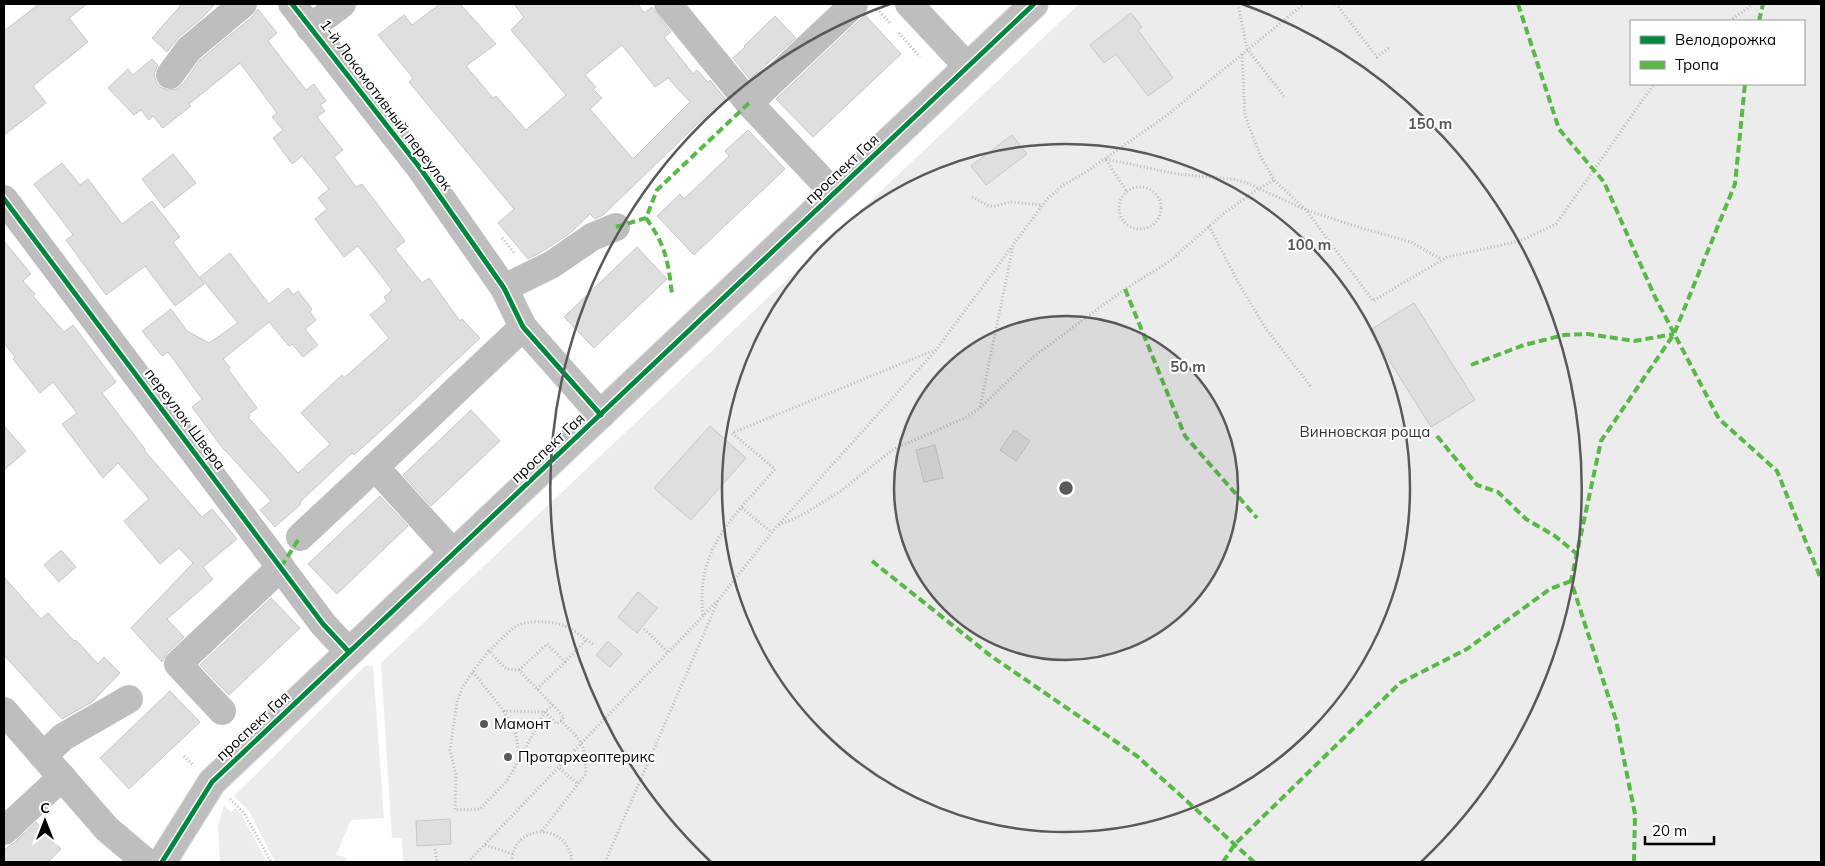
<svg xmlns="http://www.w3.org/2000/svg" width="1825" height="866" font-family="Mulish,sans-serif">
  <rect width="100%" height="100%" fill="#fff"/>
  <g fill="#ececec" fill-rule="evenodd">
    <path d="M 1079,4 L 1821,4 L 1821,862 L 403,862 L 402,838 L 392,838 L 381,663 ZM 1631,21 L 1804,21 L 1804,84 L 1631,84 Z"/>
    <path d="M 365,666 L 373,666 L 384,818 L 351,820 L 336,855 L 345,857 L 348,862 L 275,862 L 249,811 L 234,796 Z"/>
    <path d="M 224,805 L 231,812 L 235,808 L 242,815 L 266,860 L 262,862 L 220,862 L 218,827 Z"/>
  </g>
  <g fill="#dfdfdf" stroke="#c7c7c7" fill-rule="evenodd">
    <path d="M 39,4 L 87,4 L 69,18 L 88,42 L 33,86 L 46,103 L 4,135 L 4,31 Z"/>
    <path d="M 182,4 L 215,4 L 203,17 L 179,37 L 167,52 L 152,38 Z"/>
    <path d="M 440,4 L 460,4 L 496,44 L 466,66 L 493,98 L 496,96 L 526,130 L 566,95 L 511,30 L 524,17 L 514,4 L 638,4 L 644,13 L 652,7 L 671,32 L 664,37 L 693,74 L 697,70 L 708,82 L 710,80 L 727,101 L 717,110 L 714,108 L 603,215 L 595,219 L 590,214 L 569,234 L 543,251 L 528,259 L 498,223 L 514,209 L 409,82 L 413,78 L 378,35 L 404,15 L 412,25 ZM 622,45 L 655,87 L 668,78 L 690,102 L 634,158 L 632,158 L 590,109 L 602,98 L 593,89 L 596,87 L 585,75 Z"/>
    <path d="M 258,9 L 277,33 L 268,41 L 306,90 L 314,84 L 326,101 L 320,105 L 325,111 L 317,117 L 343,150 L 334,157 L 356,187 L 362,184 L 405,241 L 395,249 L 422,283 L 429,278 L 460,321 L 462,319 L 480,338 L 384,428 L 354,455 L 352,453 L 300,502 L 301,504 L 275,527 L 260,510 L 271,501 L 225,450 L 224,450 L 192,407 L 202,399 L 168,352 L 162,356 L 142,331 L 171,309 L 187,331 L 209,343 L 238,323 L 200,277 L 230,253 L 269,304 L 288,288 L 293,295 L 298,291 L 312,309 L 310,312 L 316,320 L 305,329 L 318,345 L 303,357 L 292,344 L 289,346 L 269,322 L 223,359 L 230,368 L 228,369 L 257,408 L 249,414 L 250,416 L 248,417 L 298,473 L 330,444 L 301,413 L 342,375 L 344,378 L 389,338 L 370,315 L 387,301 L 384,297 L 392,290 L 358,246 L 344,257 L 315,219 L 327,209 L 318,198 L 329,189 L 302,156 L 292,164 L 273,138 L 283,130 L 272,117 L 277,113 L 240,63 L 189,104 L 191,106 L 163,128 L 153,116 L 149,120 L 141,110 L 134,115 L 108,88 L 128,69 L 133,75 L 152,59 L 158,65 L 154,74 L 156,82 L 160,87 L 168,90 L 177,89 L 183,84 L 200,60 L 253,16 Z"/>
    <path d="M 1131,13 L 1142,27 L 1138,30 L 1173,78 L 1148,96 L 1116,54 L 1104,63 L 1090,45 Z"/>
    <path d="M 865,15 L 901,54 L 813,137 L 776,99 Z"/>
    <path d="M 775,16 L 796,38 L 750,79 L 733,58 L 745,47 L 744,46 Z"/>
    <path d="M 748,130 L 785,169 L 694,255 L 657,216 L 680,194 L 684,199 L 729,156 L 725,151 Z"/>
    <path d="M 1012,135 L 1027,154 L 986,185 L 971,166 Z"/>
    <path d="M 173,154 L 196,183 L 164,208 L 142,179 Z"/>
    <path d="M 62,163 L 80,185 L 88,179 L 122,224 L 152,201 L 180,237 L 173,242 L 204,284 L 175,306 L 145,266 L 106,295 L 66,240 L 73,235 L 34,184 Z"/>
    <path d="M 4,241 L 31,274 L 23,281 L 35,294 L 33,296 L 64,332 L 73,325 L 116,382 L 102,393 L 145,449 L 144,450 L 202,517 L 212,509 L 237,539 L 203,567 L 213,579 L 167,619 L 184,637 L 167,653 L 162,662 L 131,628 L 193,563 L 179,548 L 160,564 L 124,521 L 149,499 L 118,463 L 103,478 L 62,424 L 77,413 L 53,382 L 40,393 L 13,359 L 15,357 L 4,343 Z"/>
    <path d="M 637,247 L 667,279 L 594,348 L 564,317 Z"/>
    <path d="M 1414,303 L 1475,400 L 1431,427 L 1370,330 Z"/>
    <path d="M 471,410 L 500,441 L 431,506 L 403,475 Z"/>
    <path d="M 4,426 L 26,451 L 4,470 Z"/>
    <path d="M 710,426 L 746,458 L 691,520 L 654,488 Z"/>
    <path d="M 1014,430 L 1030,441 L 1016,461 L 1000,450 Z"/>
    <path d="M 935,445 L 943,478 L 924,482 L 916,450 Z"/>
    <path d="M 380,496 L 408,526 L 337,594 L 308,564 Z"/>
    <path d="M 61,550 L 76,567 L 59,582 L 44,565 Z"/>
    <path d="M 4,577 L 41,619 L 48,613 L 74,641 L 76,640 L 98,664 L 104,657 L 120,673 L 92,702 L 62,719 L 4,655 Z"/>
    <path d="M 638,592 L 657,608 L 637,633 L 618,617 Z"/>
    <path d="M 271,598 L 300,628 L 229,695 L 200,665 Z"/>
    <path d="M 608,641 L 622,654 L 610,667 L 596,655 Z"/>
    <path d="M 170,691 L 200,722 L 129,789 L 100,758 Z"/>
    <path d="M 450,819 L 451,844 L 417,846 L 416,821 Z"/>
    <path d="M 36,822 L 61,849 L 48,862 L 4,862 L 4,850 L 15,842 Z"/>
  </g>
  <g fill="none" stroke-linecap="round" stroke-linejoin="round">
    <defs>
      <path id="major" d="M 162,862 L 212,782 L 1034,4"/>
    </defs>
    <use href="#major" stroke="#dbdbdb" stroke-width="30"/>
    <g stroke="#b9b9b9" stroke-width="3" stroke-dasharray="1 2.5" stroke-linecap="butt">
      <path d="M 1238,4 L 1247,49 L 1284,96"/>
      <path d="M 1336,4 L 1377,57 L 1390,47"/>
      <path d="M 877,9 L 890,23"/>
      <path d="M 1730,21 L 1753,4"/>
      <path d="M 899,33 L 920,57"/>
      <path d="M 1242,54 L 1245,116 L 1261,157 L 1274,180 L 1306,210 L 1373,301 L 1447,257 L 1520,241 L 1556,224 L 1654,84"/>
      <path d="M 1106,159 L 1177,174 L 1233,179 L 1247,183 L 1306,210 L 1361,228 L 1411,242 L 1441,259"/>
      <path d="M 1106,160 L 1127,192"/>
      <circle cx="1140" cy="208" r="21"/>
      <path d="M 972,197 L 989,206 L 996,206 L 1010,202 L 1042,205"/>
      <path d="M 1209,226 L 1238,282 L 1266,329 L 1312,388"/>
      <path d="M 502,238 L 515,254"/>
      <path d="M 980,407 L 1013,247"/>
      <path d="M 742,508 L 771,532"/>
      <path d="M 779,525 L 802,515 L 841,491 L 892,450 L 965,418 L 980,408 L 1033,357 L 1125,289 L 1170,261 L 1223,214 L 1258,189 L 1274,180"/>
      <path d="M 703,615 C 695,547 735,516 775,469 L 732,433 L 935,350"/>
      <path d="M 644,629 L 668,652"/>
      <path d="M 489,651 C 498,643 508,631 518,625 C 530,620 554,621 565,626 C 575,630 585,639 594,645"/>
      <path d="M 565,662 L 586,640"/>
      <path d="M 519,670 L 547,644 L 565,662 L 537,689"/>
      <path d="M 473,672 L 504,711 L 545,712 L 557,724 L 561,721 C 584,743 584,742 586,774 L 578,784 L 558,767"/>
      <path d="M 553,705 L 545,712 L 507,781 L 480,809 L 455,810 L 456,775 L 450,750 L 457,702 L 462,688 L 473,671 L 489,651 L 506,669 L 519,670 L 564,717 L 561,721"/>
      <path d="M 504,711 L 516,735 L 519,757"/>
      <path d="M 184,756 L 194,766"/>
      <path d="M 230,799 L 244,813 L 271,862"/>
      <path d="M 542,831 L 578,784"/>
      <path d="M 485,845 L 513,854"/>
      <path d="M 435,849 L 437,862"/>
      <path d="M 468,862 L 720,598 L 777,526 L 936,350 L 1047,199 L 1062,186 L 1086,172 L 1166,116 L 1304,4"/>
      <path d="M 512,862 C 512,823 569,821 572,862"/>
      <path d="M 605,862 L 718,601"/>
    </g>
    <g stroke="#bebebe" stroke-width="28">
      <path d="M 292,4 L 420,168 L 504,288 L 523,327 L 601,415"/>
      <path d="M 668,4 L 749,103 L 834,193"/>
      <path d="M 909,4 L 968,67"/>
      <path d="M 310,28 L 342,4"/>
      <path d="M 170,75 L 189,49 L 243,4"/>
      <path d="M 749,103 L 854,4"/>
      <path d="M 4,199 L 323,624 L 349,652"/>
      <path d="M 504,288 L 551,265 L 592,237 L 616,227"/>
      <path d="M 300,537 L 375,467"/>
      <path d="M 454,554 L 375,467 L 523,327"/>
      <path d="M 4,711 L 107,829 L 146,862"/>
      <path d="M 222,711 L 178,664 L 281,567"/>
      <path d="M 43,756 L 63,737 L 129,699"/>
      <path d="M 4,831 L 62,777"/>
    </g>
    <use href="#major" stroke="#bebebe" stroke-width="28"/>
    <g stroke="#58b947" stroke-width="4" stroke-dasharray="8 4" stroke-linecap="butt">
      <path d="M 1518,4 L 1559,129 L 1604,182 L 1655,297 L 1719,419 L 1777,471 L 1821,579"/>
      <path d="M 1759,21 L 1763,4"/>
      <path d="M 646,218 C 666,246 668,261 672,294"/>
      <path d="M 616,227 L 646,218 L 657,190 L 749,103"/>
      <path d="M 1125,289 L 1185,436 L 1257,518"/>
      <path d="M 1471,365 L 1524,345 L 1564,335 L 1588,334 L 1634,341 L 1674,334"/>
      <path d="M 1437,436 L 1477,485 L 1498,492 L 1526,519 L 1555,536 L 1577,554"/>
      <path d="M 872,561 L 991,656 L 1137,756 L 1254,862"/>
      <path d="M 281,567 L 300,537"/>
      <path d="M 1223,862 L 1235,844 L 1400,683 L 1467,649 L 1550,589 L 1571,581"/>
      <path d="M 1634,862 L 1635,814 L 1616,720 L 1571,581 L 1601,441 L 1674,334 L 1735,184 L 1745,84"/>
    </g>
    <defs>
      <g id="cycleway">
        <path d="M 292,4 L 420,168 L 504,288 L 523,327 L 601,415"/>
        <path d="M 4,199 L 323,624 L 349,652"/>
        <path d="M 162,862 L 212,782 L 1034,4"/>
      </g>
    </defs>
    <use href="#cycleway" stroke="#fff" stroke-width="8"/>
    <use href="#cycleway" stroke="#00873e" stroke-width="5"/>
  </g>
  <circle cx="1066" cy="488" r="172" fill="#595959" fill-opacity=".12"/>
  <g fill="none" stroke="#595959" stroke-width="2.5">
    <circle cx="1066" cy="488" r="172"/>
    <circle cx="1066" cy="488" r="344"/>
    <path d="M711 862A515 515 0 0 1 890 4M1242 4A515 515 0 0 1 1421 862"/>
  </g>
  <g fill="#595959" stroke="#fff" stroke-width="2">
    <circle cx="484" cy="724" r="5"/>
    <circle cx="508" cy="757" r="5"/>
  </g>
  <g text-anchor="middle" stroke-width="4" stroke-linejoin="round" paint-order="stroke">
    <g font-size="15" fill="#000" stroke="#fff">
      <text transform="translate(386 105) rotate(53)" y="5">1-й Локомотивный переулок</text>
      <text transform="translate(842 169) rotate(-43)" y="5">проспект Гая</text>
      <text transform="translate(185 419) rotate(53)" y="5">переулок Швера</text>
      <text transform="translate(548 448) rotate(-43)" y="5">проспект Гая</text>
      <text transform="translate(253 726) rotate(-43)" y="5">проспект Гая</text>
    </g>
    <g font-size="15" fill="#333" stroke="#fff">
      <text x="1365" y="437">Винновская роща</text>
    </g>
    <g font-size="15" fill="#000" stroke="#fff" text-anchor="start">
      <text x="494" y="729">Мамонт</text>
      <text x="518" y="762">Протархеоптерикс</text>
    </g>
  </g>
  <circle cx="1066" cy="488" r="8" fill="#595959" stroke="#fff" stroke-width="2.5"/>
  <g font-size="15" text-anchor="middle" font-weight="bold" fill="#595959" stroke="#fff" stroke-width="4" stroke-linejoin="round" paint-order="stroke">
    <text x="1430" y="129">150 m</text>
    <text x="1309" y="250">100 m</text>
    <text x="1188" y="372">50 m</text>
  </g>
  <rect width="1825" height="866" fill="none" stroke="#000000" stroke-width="10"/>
  <rect x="1630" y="20" width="175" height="65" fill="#ffffff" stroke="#999999"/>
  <rect x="1640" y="36" width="25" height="8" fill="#00873e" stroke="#999999"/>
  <text x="1675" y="45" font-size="15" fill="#000000">Велодорожка</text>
  <rect x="1640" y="61" width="25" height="8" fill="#58b947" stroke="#999999"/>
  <text x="1675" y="70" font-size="15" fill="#000000">Тропа</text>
  <g transform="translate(45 821)" stroke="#ffffff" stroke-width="4" paint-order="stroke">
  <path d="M0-4L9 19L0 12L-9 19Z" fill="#000000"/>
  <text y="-8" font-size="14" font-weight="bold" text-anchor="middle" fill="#000000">С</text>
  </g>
  <path d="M1645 836v8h69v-8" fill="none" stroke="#000000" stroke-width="2.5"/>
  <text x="1652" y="836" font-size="15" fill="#000000" stroke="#ffffff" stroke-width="4" paint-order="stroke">20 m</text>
</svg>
